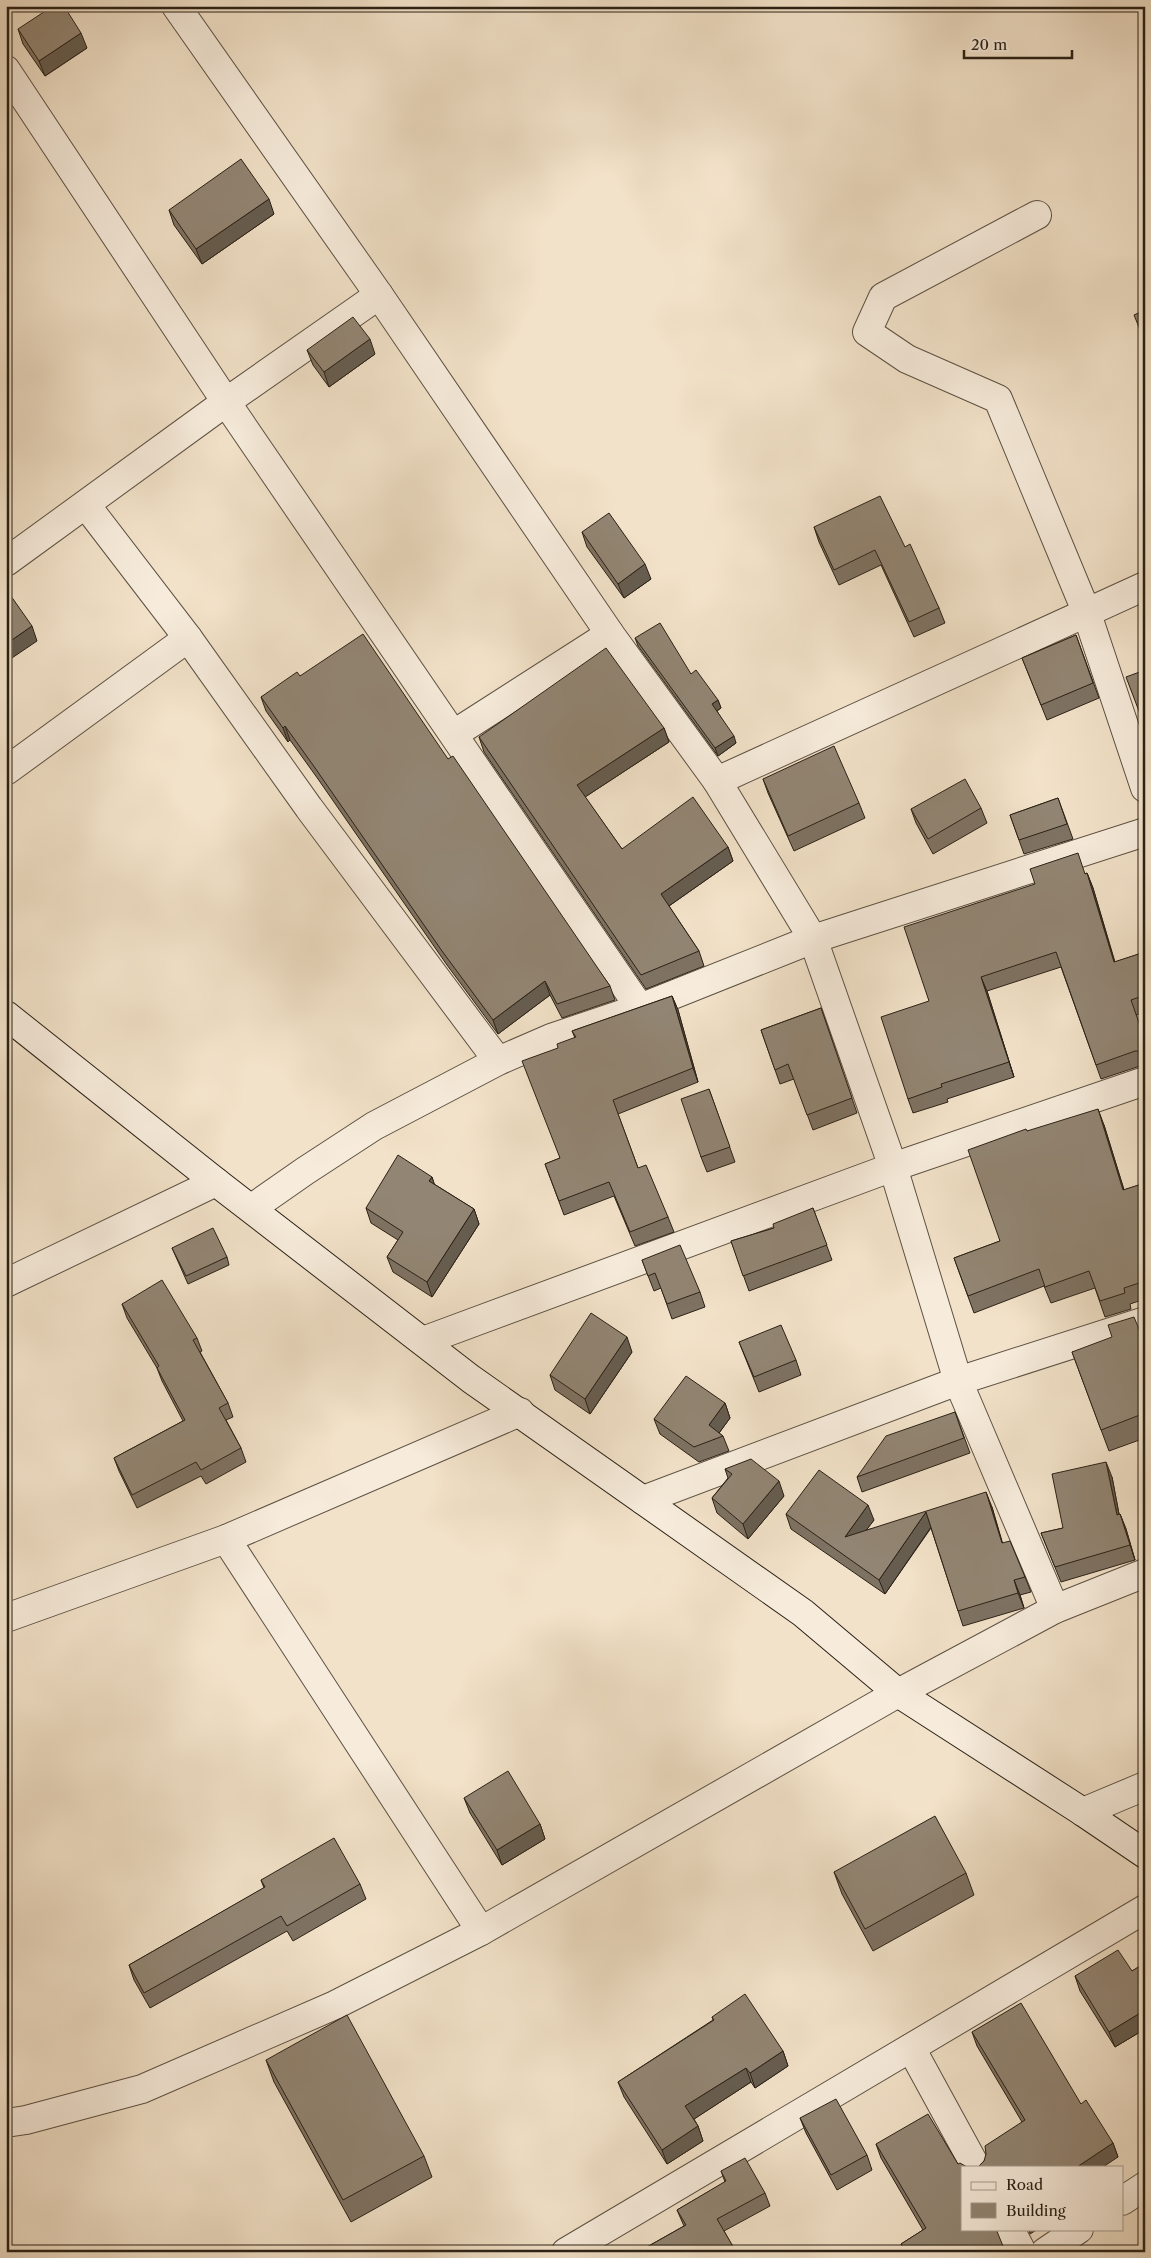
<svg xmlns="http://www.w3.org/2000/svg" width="1151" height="2258" font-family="'Libre Caslon Text',serif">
  <rect width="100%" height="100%" fill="#f2e2c9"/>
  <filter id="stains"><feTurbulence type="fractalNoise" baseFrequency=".004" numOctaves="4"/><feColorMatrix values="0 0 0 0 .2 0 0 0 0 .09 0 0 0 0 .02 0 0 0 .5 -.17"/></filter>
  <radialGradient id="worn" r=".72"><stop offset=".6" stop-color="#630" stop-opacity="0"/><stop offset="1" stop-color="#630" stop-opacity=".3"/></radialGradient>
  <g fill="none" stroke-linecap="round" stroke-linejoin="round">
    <defs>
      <g id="street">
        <path d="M 176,6 L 379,295 L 610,634 L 717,781 L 813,939 L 893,1167 L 958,1381 L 1055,1609"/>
        <path d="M 6,70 L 226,402 L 640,1008"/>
        <path d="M 1037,215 L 883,297 L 867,332 L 907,359 L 998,399 L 1086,611 L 1145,788"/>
        <path d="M 86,505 L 188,638 L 309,808 L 498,1061"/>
        <path d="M 6,562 L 226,402 L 379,295"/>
        <path d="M 454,734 L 610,634"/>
        <path d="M 6,771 L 188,638"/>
        <path d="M 717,781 L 1145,586"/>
        <path d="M 252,1208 L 305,1171 L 374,1126 L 498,1061 L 551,1038 L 640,1008 L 813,939 L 1145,832"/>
        <path d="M 6,1283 L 216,1182"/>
        <path d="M 423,1341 L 893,1167 L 1145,1081"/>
        <path d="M 643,1500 L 958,1381 L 1145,1321"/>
        <path d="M 226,1539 L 481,1931"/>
        <path d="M 6,1618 L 226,1539 L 520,1412"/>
        <path d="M 1083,1812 L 1145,1786"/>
        <path d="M 911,2048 L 976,2167"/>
        <path d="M 6,2123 L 26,2120 L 142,2089 L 335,2005 L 481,1931 L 898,1693 L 1055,1609 L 1145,1573"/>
        <path d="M 1122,2201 L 1145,2186"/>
        <path d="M 1010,2229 L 1022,2252"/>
        <path d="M 566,2252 L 1145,1909"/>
        <path d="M 1045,2252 L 1079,2229"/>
      </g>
      <path id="secondary" d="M 6,1015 L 216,1182 L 471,1379 L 803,1613 L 898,1693 L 1083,1812 L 1145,1854"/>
    </defs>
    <use href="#street" stroke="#5c5143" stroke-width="30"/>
    <use href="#secondary" stroke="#2a2116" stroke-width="30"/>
    <use href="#street" stroke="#f7ecdc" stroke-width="28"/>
    <use href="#secondary" stroke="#f7ecdc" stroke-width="28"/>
  </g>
  <g fill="#7e7263" stroke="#2a2116">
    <path d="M 18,29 L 87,48 L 45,76 L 23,44 Z"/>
    <path d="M 169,210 L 274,214 L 202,264 L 174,225 Z"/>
    <path d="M 307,350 L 375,354 L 329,387 L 313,365 Z"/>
    <path d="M 814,527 L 905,547 L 939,608 L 945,623 L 914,637 L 881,565 L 839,585 L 819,542 Z"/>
    <path d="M 582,532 L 651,579 L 624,598 L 587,547 Z"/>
    <path d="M 1076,635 L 1099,698 L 1047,720 L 1022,658 Z"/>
    <path d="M 635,638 L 691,674 L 718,700 L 721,708 L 717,711 L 736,743 L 718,756 L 638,646 Z"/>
    <path d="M 300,676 L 448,759 L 610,986 L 615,1000 L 562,1018 L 550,995 L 498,1034 L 447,965 L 318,779 L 290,740 L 288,742 L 266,711 L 261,697 Z"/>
    <path d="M 664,728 L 669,742 L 585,797 L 622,849 L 728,847 L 733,861 L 669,906 L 699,951 L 704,966 L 646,989 L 484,752 L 479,737 Z"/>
    <path d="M 763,779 L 859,803 L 865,818 L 794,851 L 768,793 Z"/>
    <path d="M 1058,798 L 1073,839 L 1024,854 L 1010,815 Z"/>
    <path d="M 981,808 L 987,823 L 933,854 L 916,823 L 911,809 Z"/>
    <path d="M 1087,873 L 1093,888 L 1115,962 L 1145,952 L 1145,1012 L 1136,1015 L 1145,1039 L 1145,1066 L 1140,1066 L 1101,1079 L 1061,967 L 987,991 L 1014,1077 L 947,1099 L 948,1102 L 913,1113 L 908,1099 L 929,1001 L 1085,874 Z"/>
    <path d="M 672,996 L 678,1010 L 698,1082 L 618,1114 L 638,1168 L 668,1217 L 674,1232 L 635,1246 L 614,1196 L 564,1215 L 545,1164 L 560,1158 L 558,1048 L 575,1038 L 572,1031 Z"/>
    <path d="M 821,1008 L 857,1113 L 813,1130 L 794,1079 L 780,1084 L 761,1030 Z"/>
    <path d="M 709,1089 L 735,1162 L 707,1172 L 701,1157 Z"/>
    <path d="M 1104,1125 L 1124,1190 L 1145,1183 L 1145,1299 L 1130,1304 L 1131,1309 L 1105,1317 L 1095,1288 L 1051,1303 L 1044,1286 L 974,1313 L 954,1258 L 1000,1241 L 1027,1131 Z"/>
    <path d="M 432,1177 L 434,1184 L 474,1209 L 479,1224 L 432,1297 L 393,1272 L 387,1257 L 398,1240 L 371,1223 L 366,1208 Z"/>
    <path d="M 813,1208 L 832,1260 L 749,1291 L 731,1241 L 774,1228 Z"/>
    <path d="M 172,1248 L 227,1257 L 229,1265 L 188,1284 Z"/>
    <path d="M 642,1260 L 700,1292 L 705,1307 L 672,1319 L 661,1288 L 654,1291 Z"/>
    <path d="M 122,1304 L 197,1338 L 202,1351 L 200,1352 L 228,1403 L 233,1417 L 226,1420 L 241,1448 L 246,1462 L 206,1484 L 201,1476 L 137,1508 L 119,1471 L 114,1458 L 183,1421 L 162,1381 L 157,1368 L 127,1318 Z"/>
    <path d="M 739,1342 L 796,1360 L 801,1375 L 759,1392 Z"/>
    <path d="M 1145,1344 L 1145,1438 L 1109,1451 L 1072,1352 Z"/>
    <path d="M 632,1352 L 590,1414 L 555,1390 L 550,1375 Z"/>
    <path d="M 725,1403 L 730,1418 L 719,1433 L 723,1436 L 729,1451 L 699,1462 L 660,1434 L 654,1419 Z"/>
    <path d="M 955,1412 L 970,1453 L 862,1492 L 857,1477 Z"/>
    <path d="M 725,1469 L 784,1496 L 748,1539 L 717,1513 L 712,1498 L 728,1478 Z"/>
    <path d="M 1112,1477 L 1119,1514 L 1120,1514 L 1126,1529 L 1135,1560 L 1061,1582 L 1041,1533 L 1063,1528 Z"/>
    <path d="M 992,1507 L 1002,1543 L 1025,1577 L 1031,1592 L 1020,1595 L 1024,1608 L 963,1626 L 931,1528 L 885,1594 L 791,1529 L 786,1514 L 874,1520 L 866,1530 Z"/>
    <path d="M 464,1798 L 540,1824 L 545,1839 L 502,1865 L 470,1813 Z"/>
    <path d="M 834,1872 L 966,1873 L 974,1895 L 873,1951 L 842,1894 Z"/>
    <path d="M 261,1880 L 360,1884 L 366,1899 L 293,1941 L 287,1931 L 150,2008 L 134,1980 L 129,1965 L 264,1888 Z"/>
    <path d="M 1145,1963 L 1145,2029 L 1115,2047 L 1080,1991 L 1075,1976 L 1132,1971 Z"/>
    <path d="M 712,2017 L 783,2051 L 788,2066 L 755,2088 L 751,2082 L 694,2119 L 698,2126 L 703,2141 L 667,2164 L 624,2097 L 618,2082 L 713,2020 Z"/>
    <path d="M 972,2032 L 1081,2104 L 1113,2143 L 1118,2157 L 979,2166 L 1022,2122 L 977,2046 Z"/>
    <path d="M 266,2060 L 424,2156 L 432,2177 L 351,2222 L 274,2082 Z"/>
    <path d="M 800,2118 L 867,2155 L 872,2170 L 837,2190 L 806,2133 Z"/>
    <path d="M 876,2144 L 1003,2246 L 1006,2252 L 904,2252 L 901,2244 L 923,2230 L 881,2158 Z"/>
    <path d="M 721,2171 L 765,2193 L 770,2206 L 724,2231 L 736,2252 L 638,2252 L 684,2226 L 677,2210 L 725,2182 Z"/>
  </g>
  <g fill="#665d50" stroke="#2a2116">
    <path d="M 81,33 L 87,48 L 45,76 L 39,61 Z"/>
    <path d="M 269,199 L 274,214 L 202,264 L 196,249 Z"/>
    <path d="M 370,339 L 375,354 L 329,387 L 324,372 Z"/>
    <path d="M 645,564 L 651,579 L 624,598 L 618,584 Z"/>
    <path d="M 32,626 L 37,641 L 6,662 L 6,644 Z"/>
    <path d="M 718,700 L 721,708 L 715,712 L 712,704 Z"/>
    <path d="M 285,726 L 290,740 L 288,742 L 283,728 Z"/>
    <path d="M 664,728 L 669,742 L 582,799 L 577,785 Z"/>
    <path d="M 734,736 L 736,743 L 718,756 L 715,748 Z"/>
    <path d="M 728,847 L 733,861 L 666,908 L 661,894 Z"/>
    <path d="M 1087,873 L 1093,888 L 1119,977 L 1114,962 Z"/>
    <path d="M 981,977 L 987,991 L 1014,1077 L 1009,1062 Z"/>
    <path d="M 545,981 L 550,995 L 498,1034 L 493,1020 Z"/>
    <path d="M 672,996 L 678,1010 L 698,1082 L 693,1068 Z"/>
    <path d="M 1098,1109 L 1104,1125 L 1129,1206 L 1123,1190 Z"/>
    <path d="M 432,1177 L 437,1192 L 429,1181 Z"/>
    <path d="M 474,1209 L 479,1224 L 432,1297 L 427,1282 Z"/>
    <path d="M 627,1337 L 632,1352 L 590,1414 L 585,1399 Z"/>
    <path d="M 725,1403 L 730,1418 L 714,1440 L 709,1425 Z"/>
    <path d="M 1106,1462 L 1112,1477 L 1122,1530 L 1117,1515 Z"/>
    <path d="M 779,1481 L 784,1496 L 748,1539 L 743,1524 Z"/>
    <path d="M 986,1492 L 992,1507 L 1007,1558 L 1002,1543 Z"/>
    <path d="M 868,1505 L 874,1520 L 850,1552 L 845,1537 Z"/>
    <path d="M 926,1512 L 931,1527 L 885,1594 L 879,1580 Z"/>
    <path d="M 1120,1514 L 1126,1529 L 1135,1560 L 1130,1545 Z"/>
    <path d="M 1014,1580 L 1020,1595 L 1024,1608 L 1018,1593 Z"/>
    <path d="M 540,1824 L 545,1839 L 502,1865 L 497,1850 Z"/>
    <path d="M 1145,2010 L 1145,2029 L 1115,2047 L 1109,2032 Z"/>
    <path d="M 783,2051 L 788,2066 L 755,2088 L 750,2073 Z"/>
    <path d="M 746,2068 L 751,2082 L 691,2121 L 685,2106 Z"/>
    <path d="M 698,2126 L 703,2141 L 667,2164 L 662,2150 Z"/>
    <path d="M 1113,2143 L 1118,2157 L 1103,2167 L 1077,2167 Z"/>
    <path d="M 1029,2229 L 1038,2229 L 1030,2234 Z"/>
  </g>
  <g fill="#928573" stroke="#2a2116">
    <path d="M 53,6 L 64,6 L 81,33 L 39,61 L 18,29 Z"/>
    <path d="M 241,159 L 269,199 L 196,249 L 169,210 Z"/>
    <path d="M 1145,310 L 1145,342 L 1134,315 Z"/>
    <path d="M 353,317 L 370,339 L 324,372 L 307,350 Z"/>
    <path d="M 880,496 L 905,547 L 910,544 L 939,608 L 909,622 L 875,550 L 834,570 L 814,527 Z"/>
    <path d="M 609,513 L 645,564 L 618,584 L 582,532 Z"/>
    <path d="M 6,589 L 32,626 L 6,644 Z"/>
    <path d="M 660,623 L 691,674 L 696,670 L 718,700 L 712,704 L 734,736 L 715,748 L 635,638 Z"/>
    <path d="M 363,634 L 448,759 L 453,756 L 610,986 L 557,1004 L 545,981 L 493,1020 L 442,951 L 313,765 L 285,726 L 283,728 L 261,697 L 297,672 L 300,676 Z"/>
    <path d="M 1076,635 L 1093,683 L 1041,705 L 1022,658 Z"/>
    <path d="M 606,648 L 664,728 L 577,785 L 622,849 L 693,797 L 728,847 L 661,894 L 699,951 L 641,975 L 479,737 Z"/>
    <path d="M 1145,670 L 1145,727 L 1126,677 Z"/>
    <path d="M 834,746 L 859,803 L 788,836 L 763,779 Z"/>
    <path d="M 965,779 L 981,808 L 928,839 L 911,809 Z"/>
    <path d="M 1058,798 L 1067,824 L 1019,840 L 1010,815 Z"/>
    <path d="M 1078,853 L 1085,874 L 1087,873 L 1114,962 L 1145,952 L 1145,995 L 1131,1000 L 1145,1040 L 1145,1052 L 1143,1051 L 1135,1051 L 1096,1065 L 1056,952 L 981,977 L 1009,1062 L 941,1084 L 942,1087 L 908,1099 L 881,1017 L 929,1001 L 904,927 L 1035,884 L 1030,869 Z"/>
    <path d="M 672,996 L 693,1068 L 613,1100 L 638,1168 L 646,1165 L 668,1217 L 630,1232 L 609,1182 L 559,1201 L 545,1164 L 560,1158 L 522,1061 L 558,1048 L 557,1044 L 576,1037 L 572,1031 Z"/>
    <path d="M 821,1008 L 852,1098 L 807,1115 L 788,1064 L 775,1070 L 761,1030 Z"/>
    <path d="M 709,1089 L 730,1147 L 701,1157 L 681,1099 Z"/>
    <path d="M 1098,1109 L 1123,1190 L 1145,1183 L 1145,1281 L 1124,1288 L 1125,1293 L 1100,1301 L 1089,1271 L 1045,1287 L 1039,1269 L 968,1296 L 954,1258 L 1000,1241 L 968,1150 L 1026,1129 L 1027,1131 Z"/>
    <path d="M 398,1155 L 432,1177 L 429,1181 L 474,1209 L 427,1282 L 387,1257 L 403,1232 L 366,1208 Z"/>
    <path d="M 813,1208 L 827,1245 L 743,1276 L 731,1241 L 774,1228 L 773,1224 Z"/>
    <path d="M 213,1228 L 227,1257 L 186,1276 L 172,1248 Z"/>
    <path d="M 680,1245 L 700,1292 L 667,1304 L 655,1273 L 648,1276 L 642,1260 Z"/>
    <path d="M 162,1280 L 197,1338 L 193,1340 L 228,1403 L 219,1408 L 241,1448 L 201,1470 L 196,1462 L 132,1495 L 114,1458 L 185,1420 L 157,1368 L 159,1366 L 122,1304 Z"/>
    <path d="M 591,1313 L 627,1337 L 585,1399 L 550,1375 Z"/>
    <path d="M 1134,1317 L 1145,1344 L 1145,1413 L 1101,1430 L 1072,1352 L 1112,1337 L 1108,1325 Z"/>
    <path d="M 781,1325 L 796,1360 L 754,1377 L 739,1342 Z"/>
    <path d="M 686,1376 L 725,1403 L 709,1425 L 723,1436 L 694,1447 L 654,1419 Z"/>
    <path d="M 955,1412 L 964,1438 L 857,1477 L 886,1436 Z"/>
    <path d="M 751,1459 L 779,1481 L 743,1524 L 712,1498 L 732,1474 L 725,1469 Z"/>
    <path d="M 1106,1462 L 1117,1515 L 1120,1514 L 1130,1545 L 1055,1567 L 1041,1533 L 1063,1528 L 1052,1474 Z"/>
    <path d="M 819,1470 L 868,1505 L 845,1537 L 986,1492 L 1002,1543 L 1010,1541 L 1025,1577 L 1014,1580 L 1018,1593 L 958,1611 L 926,1512 L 879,1580 L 786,1514 Z"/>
    <path d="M 508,1771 L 540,1824 L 497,1850 L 464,1798 Z"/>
    <path d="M 935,1816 L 966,1873 L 865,1929 L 834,1872 Z"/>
    <path d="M 334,1838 L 360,1884 L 287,1926 L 281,1916 L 144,1993 L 129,1965 L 265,1887 L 261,1880 Z"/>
    <path d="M 1118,1950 L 1132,1971 L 1145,1963 L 1145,2010 L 1109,2032 L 1075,1976 Z"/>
    <path d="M 745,1994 L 783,2051 L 750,2073 L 746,2068 L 685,2106 L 698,2126 L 662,2150 L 618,2082 L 714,2020 L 712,2017 Z"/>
    <path d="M 1021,2003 L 1081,2104 L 1086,2100 L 1113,2143 L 1077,2167 L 978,2167 L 984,2161 L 986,2154 L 985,2146 L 1025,2120 L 972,2032 Z"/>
    <path d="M 347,2015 L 424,2156 L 343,2200 L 266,2060 Z"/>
    <path d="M 836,2099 L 867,2155 L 831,2175 L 800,2118 Z"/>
    <path d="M 928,2114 L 958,2164 L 960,2163 L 967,2167 L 962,2167 L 962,2229 L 996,2229 L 1003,2246 L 993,2252 L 906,2252 L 901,2244 L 926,2228 L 876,2144 Z"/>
    <path d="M 745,2158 L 765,2193 L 717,2219 L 735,2250 L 732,2252 L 638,2252 L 686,2225 L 677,2210 L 726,2181 L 721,2171 Z"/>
  </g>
  <rect width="1151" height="2258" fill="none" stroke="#f2e2c9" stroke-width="25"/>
  <rect x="8" y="8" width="1136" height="2243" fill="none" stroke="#2a2116" stroke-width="2.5"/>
  <rect x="12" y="12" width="1126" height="2233" fill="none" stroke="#2a2116"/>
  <rect x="961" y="2166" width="162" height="65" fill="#f7ecdc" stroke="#a59b8d"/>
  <rect x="971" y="2182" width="25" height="8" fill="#f7ecdc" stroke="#a59b8d"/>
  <text x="1006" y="2190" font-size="15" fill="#2a2116">Road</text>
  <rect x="971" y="2203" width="25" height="15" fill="#928573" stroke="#a59b8d"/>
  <text x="1006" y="2216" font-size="15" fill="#2a2116">Building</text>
  <path d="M964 50v8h108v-8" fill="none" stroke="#2a2116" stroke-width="2.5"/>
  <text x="971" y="50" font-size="15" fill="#2a2116" stroke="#f7ecdc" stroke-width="4" paint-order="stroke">20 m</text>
  <rect width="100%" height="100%" filter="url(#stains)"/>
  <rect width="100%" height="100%" fill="url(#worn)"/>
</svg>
